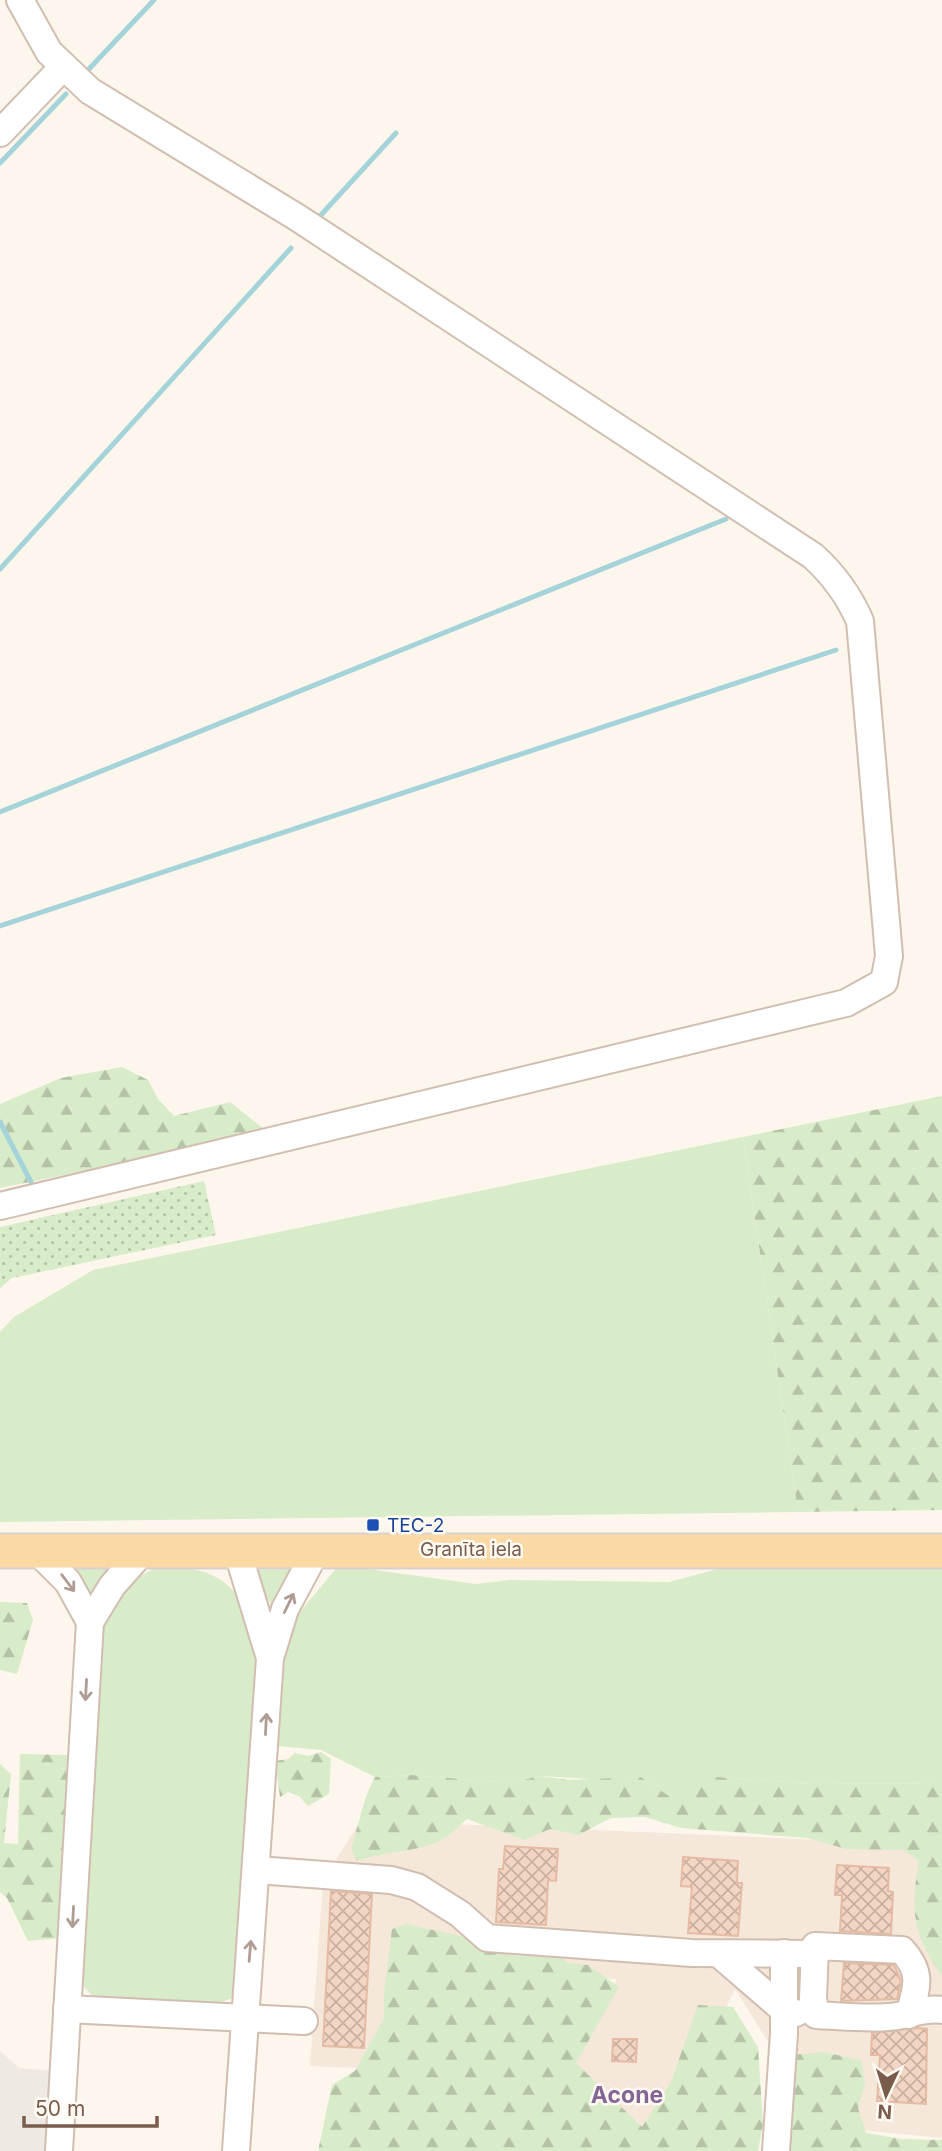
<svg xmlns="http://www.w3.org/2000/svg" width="942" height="2151" font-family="Inter,sans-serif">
  <defs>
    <pattern id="forest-firs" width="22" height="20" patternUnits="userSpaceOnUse" patternTransform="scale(1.75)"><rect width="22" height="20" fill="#d8ecc9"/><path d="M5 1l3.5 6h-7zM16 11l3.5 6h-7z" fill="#b4c2a5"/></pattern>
    <pattern id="garden-dots" width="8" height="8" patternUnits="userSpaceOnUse" patternTransform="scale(1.75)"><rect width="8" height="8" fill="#d8ecc9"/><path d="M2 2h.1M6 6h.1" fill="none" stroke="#b4c2a5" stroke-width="1.8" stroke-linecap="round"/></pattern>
    <pattern id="building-cross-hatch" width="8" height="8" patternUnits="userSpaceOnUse" patternTransform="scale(1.75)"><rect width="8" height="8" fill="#f3d5c3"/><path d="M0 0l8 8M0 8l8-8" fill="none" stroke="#cab0a1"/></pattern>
  </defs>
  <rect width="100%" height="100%" fill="#fdf6ec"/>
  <path fill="#f5e8da" d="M 361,1820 L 942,1845 L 942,2138 L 821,2126 L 735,1989 L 661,2139 L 557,2077 L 617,1979 L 503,1976 L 429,2071 L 310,2066 L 323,1880 Z"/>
  <path fill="#efe9e4" d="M 0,2051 L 19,2068 L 52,2071 L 48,2151 L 0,2151 Z"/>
  <g fill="#d8ecc9">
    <path d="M 743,1137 L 798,1512 L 0,1522 L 0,1332 L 14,1317 L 93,1270 Z"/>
    <path d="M 339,1565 L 476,1584 L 510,1580 L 669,1582 L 725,1567 L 942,1568 L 942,1783 L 814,1784 L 717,1777 L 679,1804 L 641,1777 L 606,1780 L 540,1776 L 511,1783 L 411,1775 L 375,1777 L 321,1750 L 277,1746 L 284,1631 Z"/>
    <path d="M 157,1567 C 216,1566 236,1581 258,1634 L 235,1997 L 219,2003 L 94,1998 L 79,1981 L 99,1627 L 124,1585 Z"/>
    <path d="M 71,1568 L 113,1569 L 92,1597 L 83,1581 Z"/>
    <path d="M 295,1569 L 272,1607 L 253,1570 Z"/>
  </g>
  <g fill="url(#forest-firs)">
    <path d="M 122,1067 L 148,1080 L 158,1099 L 174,1116 L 230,1102 L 264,1129 L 176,1152 L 0,1188 L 0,1104 L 61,1078 Z"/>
    <path d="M 942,1096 L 942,1510 L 798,1512 L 743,1137 Z"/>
    <path d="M 0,1602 L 27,1603 L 33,1620 L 17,1674 L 0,1670 Z"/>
    <path d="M 321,1752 L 331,1759 L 329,1794 L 308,1806 L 299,1796 L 288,1792 L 280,1797 L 275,1761 L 288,1759 L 295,1753 L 309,1756 Z"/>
    <path d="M 20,1754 L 67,1755 L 61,1938 L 28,1941 L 7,1898 L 0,1892 L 0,1764 L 11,1774 L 4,1843 L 18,1844 Z"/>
    <path d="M 411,1775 L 511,1783 L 540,1776 L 568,1780 L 641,1777 L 679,1803 L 682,1787 L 717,1777 L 814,1784 L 942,1783 L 942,1976 C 913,1935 910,1911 919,1861 L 904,1850 L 846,1849 L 807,1838 L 681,1828 L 645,1817 L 611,1818 L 578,1835 L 550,1829 L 524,1840 L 467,1819 C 460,1825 453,1833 445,1838 C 423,1852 385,1851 357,1861 L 351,1848 C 360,1823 362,1800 375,1777 Z"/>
    <path d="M 406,1924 L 470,1938 L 485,1949 L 518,1956 L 554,1953 L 569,1963 L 588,1965 L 619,1987 L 576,2063 L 642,2127 L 671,2082 L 698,2005 L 733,2007 L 758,2047 L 763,2124 L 758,2151 L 318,2151 L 332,2085 L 355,2071 L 384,2018 L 384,1993 L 392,1929 Z"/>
    <path d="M 822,2052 L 861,2060 L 865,2083 L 858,2108 L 866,2133 L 901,2139 L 942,2140 L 942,2151 L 782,2151 L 782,2056 Z"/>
  </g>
  <path fill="url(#garden-dots)" d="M 204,1181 L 216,1235 L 12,1278 L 0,1288 L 0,1227 Z"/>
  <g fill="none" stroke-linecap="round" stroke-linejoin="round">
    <g stroke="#a5d3da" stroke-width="5">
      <path d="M 88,70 L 154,0"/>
      <path d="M 0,163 L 66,94"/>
      <path d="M 320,216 L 396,133"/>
      <path d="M 0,569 L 291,248"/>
      <path d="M 0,812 L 726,519"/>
      <path d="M 0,926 L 836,650"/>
      <path d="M 0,1122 L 32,1184"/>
    </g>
  </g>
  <g fill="url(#building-cross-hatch)" stroke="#e6bba3" stroke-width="2">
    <path d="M 505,1846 L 558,1849 L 556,1881 L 548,1880 L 546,1925 L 496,1922 L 499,1869 L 503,1869 Z"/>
    <path d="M 683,1857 L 738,1861 L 737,1883 L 742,1883 L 738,1936 L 688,1933 L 692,1887 L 681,1886 Z"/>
    <path d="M 837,1865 L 889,1868 L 888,1891 L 893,1892 L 891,1934 L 840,1931 L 842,1895 L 835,1895 Z"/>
    <path d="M 331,1891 L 372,1894 L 364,2048 L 323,2046 Z"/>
    <path d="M 844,1963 L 894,1965 L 901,1981 L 897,1999 L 841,2001 Z"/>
    <path d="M 917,2028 L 927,2029 L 926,2104 L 877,2101 L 880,2055 L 871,2055 L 872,2033 Z"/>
    <path d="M 613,2039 L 637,2039 L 636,2062 L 612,2061 Z"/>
  </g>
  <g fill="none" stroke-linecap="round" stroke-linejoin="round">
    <defs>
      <g id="minor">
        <path d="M 0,133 L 63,67"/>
        <path d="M 0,1206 L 846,1003 L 884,982 L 889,956 L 860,621 C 849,596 834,575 813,556 L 298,218 L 90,91 L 49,52 L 20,0"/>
        <path d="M 37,1551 L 68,1582 L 90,1622"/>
        <path d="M 270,1658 L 285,1609 L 316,1551"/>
        <path d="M 257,1870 L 391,1880 L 417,1887 L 460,1914 L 487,1938 L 692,1953 L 813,1954"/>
        <path d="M 719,1954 L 785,2011 L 796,2013"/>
        <path d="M 67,2009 L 304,2021"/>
        <path d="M 909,2015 C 917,1987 923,1973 902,1950 L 815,1946 L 813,1999 L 816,2015 C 839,2016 864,2019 888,2017 C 908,2016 923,2007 942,2010"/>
        <path d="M 59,2151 L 90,1622 L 112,1586 L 143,1551"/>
        <path d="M 236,2151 L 270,1658 L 237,1550"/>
        <path d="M 776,2151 L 784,2033 L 784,1953"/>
      </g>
      <path id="major" d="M 0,1551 L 942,1551"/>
    </defs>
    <use href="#minor" stroke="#d1beb0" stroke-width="30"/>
    <use href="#major" stroke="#dad1cd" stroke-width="37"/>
    <use href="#minor" stroke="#fff" stroke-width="26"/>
    <use href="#major" stroke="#fbd9a5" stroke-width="33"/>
  </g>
  <defs><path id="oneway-shaft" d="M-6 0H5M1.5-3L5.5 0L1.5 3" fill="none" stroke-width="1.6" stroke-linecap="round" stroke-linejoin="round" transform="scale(1.75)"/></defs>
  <g stroke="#af9d94">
    <use href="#oneway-shaft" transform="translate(68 1583) rotate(53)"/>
    <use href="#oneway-shaft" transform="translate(289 1603) rotate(-64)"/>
    <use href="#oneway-shaft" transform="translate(86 1690) rotate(93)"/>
    <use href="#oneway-shaft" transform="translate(266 1724) rotate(-87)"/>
    <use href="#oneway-shaft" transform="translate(73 1917) rotate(93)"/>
    <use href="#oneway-shaft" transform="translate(250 1951) rotate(-85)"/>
  </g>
  <rect fill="#1a4fb4" stroke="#fffaf3" stroke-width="2.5" x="366" y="1518" width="14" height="14" rx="3.5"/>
  <g text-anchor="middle" stroke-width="5" stroke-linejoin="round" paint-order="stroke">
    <g font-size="19" fill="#164399" stroke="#fffaf3" text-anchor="start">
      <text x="387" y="1532">TEC-2</text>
    </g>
    <g font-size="19" fill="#7a5c4d" stroke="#fffaf3">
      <text x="471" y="1556">Granīta iela</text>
    </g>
    <g font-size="23" font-weight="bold" fill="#846695" stroke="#fffaf3">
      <text x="627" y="2103">Acone</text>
    </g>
  </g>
  <g transform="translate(886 2095) rotate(184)" stroke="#fffaf3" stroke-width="5" paint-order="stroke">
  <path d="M0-5L12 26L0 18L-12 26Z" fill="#7a5c4d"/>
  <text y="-10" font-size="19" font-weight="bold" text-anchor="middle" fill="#7a5c4d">N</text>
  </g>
  <path d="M24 2116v10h133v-10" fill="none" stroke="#7a5c4d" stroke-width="3.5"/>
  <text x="35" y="2116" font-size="21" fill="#7a5c4d" stroke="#fffaf3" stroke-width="5" paint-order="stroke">50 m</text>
</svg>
